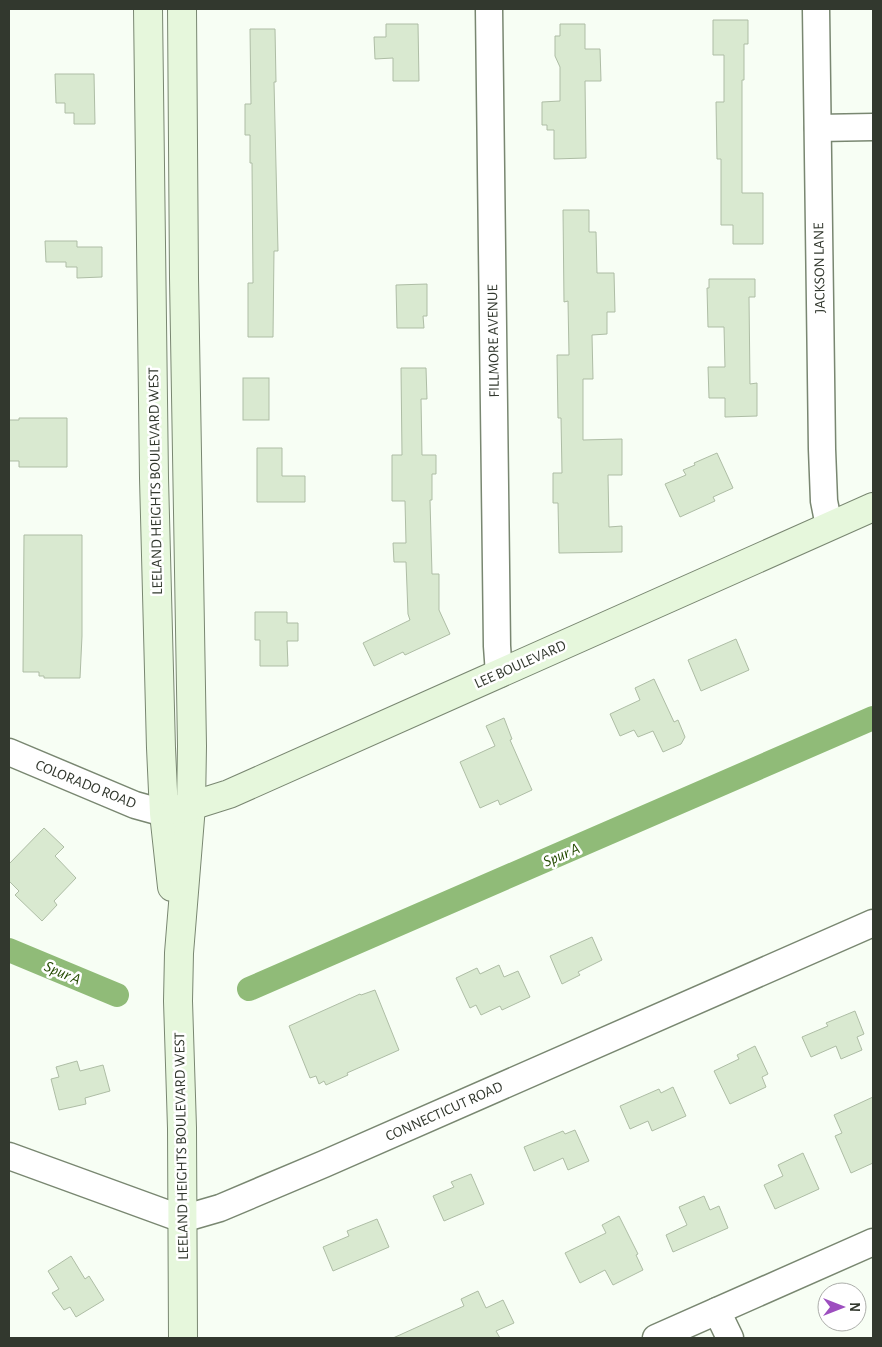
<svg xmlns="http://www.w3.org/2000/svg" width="882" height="1347" font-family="'Alegreya Sans',sans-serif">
  <rect width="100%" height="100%" fill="#f7fef4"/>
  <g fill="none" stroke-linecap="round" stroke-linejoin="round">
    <g stroke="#90bb78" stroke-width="24">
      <path d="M 9,950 L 117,995"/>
      <path d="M 249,989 L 873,718"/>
    </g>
  </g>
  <g fill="#d9e9d0" stroke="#aebda5">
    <path d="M 713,20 L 748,20 L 748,44 L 744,44 L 744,80 L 742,80 L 742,193 L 763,193 L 763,244 L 733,244 L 733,225 L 721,225 L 721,159 L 717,159 L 716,102 L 724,102 L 724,55 L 713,55 Z"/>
    <path d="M 386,24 L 418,24 L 419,81 L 393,81 L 393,58 L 375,59 L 374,37 L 386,37 Z"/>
    <path d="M 560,24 L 585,24 L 585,49 L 600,49 L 601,81 L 585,81 L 586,158 L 554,159 L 554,130 L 547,130 L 547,125 L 542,125 L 542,102 L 560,101 L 560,67 L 555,56 L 555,36 L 560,36 Z"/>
    <path d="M 250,29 L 275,29 L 276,82 L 274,82 L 278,251 L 274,251 L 273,337 L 248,337 L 248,283 L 253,283 L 252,163 L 250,163 L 250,135 L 245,135 L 245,104 L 251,104 Z"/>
    <path d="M 55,74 L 94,74 L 95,124 L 74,124 L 74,113 L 65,113 L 65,103 L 56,103 Z"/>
    <path d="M 563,210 L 589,210 L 589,232 L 596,232 L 597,273 L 614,273 L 615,312 L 607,312 L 607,334 L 592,335 L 593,379 L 583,379 L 583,440 L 622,439 L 622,475 L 608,475 L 609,527 L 622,526 L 622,552 L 559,553 L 558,503 L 553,503 L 553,473 L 562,473 L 561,418 L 558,418 L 557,355 L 569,355 L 568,301 L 564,302 Z"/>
    <path d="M 45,241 L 77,241 L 77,247 L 102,247 L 102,277 L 77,278 L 77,267 L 66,267 L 66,262 L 46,262 Z"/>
    <path d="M 709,279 L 755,279 L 755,297 L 749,297 L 750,384 L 757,383 L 757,416 L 725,417 L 725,398 L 709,398 L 708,367 L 725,367 L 724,327 L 708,327 L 707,288 L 709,288 Z"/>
    <path d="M 427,284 L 427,316 L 423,316 L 424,328 L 397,328 L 396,285 Z"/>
    <path d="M 401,368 L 426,368 L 427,399 L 421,399 L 422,455 L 436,455 L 436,474 L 432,474 L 432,500 L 430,500 L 432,574 L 439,574 L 439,610 L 450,634 L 405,655 L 403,652 L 374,666 L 363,643 L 410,620 L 408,614 L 406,562 L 394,562 L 393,543 L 406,543 L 405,501 L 392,501 L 392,455 L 402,455 Z"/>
    <rect x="243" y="378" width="26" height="42"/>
    <path d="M 19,418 L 67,418 L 67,467 L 19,467 L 19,461 L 9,461 L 9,420 L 19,420 Z"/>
    <path d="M 257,448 L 282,448 L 282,476 L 305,476 L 305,502 L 257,502 Z"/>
    <path d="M 717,453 L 733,488 L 713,497 L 715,501 L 680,517 L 665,484 L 686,475 L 683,470 L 695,465 L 694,463 Z"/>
    <path d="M 24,535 L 82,535 L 82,636 L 80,678 L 44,678 L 44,676 L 39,676 L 39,672 L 23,672 Z"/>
    <path d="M 255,612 L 287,612 L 287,623 L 298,623 L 298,641 L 287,641 L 288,666 L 260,666 L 260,640 L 255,640 Z"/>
    <path d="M 736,639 L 749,670 L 701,691 L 688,660 Z"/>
    <path d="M 654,679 L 674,722 L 678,720 L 685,737 L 681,744 L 663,752 L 653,731 L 638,737 L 634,730 L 620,736 L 610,714 L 640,700 L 635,688 Z"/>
    <path d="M 504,718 L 512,739 L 510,740 L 532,790 L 500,805 L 498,800 L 480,808 L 460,762 L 495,746 L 486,726 Z"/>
    <path d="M 44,828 L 64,847 L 55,856 L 76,878 L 54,901 L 57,905 L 42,921 L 15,895 L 19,891 L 9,881 L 9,864 Z"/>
    <path d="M 592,937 L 602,960 L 578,972 L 580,975 L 562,984 L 550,956 Z"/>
    <path d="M 499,965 L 504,977 L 518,971 L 530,997 L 502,1010 L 500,1006 L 481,1015 L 476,1005 L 470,1008 L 456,978 L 477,968 L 480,974 Z"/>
    <path d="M 375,990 L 399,1050 L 347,1073 L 348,1075 L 326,1085 L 324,1081 L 319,1084 L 316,1076 L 310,1078 L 289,1026 L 360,994 L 361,995 Z"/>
    <path d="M 855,1011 L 864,1034 L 857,1037 L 862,1050 L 841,1059 L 836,1046 L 811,1057 L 802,1037 L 828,1026 L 826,1023 Z"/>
    <path d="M 755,1046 L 768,1074 L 762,1077 L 766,1087 L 730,1104 L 714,1071 L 739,1059 L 737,1055 Z"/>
    <path d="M 77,1061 L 80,1071 L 103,1065 L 110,1091 L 85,1098 L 86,1104 L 59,1110 L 51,1079 L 59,1077 L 56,1067 Z"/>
    <path d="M 673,1087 L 686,1116 L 652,1131 L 648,1121 L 630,1129 L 620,1106 L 659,1089 L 661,1093 Z"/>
    <path d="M 873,1097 L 873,1163 L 851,1173 L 835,1136 L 842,1133 L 834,1115 Z"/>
    <path d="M 575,1130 L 589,1161 L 568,1170 L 563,1158 L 534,1171 L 524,1147 L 563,1131 L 565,1134 Z"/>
    <path d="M 803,1153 L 819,1189 L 775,1209 L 764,1185 L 783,1176 L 778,1165 Z"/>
    <path d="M 471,1174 L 484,1204 L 444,1221 L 433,1196 L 454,1187 L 451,1182 Z"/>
    <path d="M 704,1196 L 710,1210 L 719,1206 L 728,1228 L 673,1252 L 666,1235 L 687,1225 L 679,1207 Z"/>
    <path d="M 619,1216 L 638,1254 L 636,1255 L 643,1270 L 613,1285 L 605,1270 L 580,1283 L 565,1253 L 606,1233 L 602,1225 Z"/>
    <path d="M 377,1219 L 389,1247 L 333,1271 L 323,1247 L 349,1236 L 347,1231 Z"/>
    <path d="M 71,1256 L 85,1279 L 89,1276 L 104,1300 L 76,1317 L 70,1307 L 64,1310 L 52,1293 L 59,1289 L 48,1271 Z"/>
    <path d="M 478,1291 L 486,1308 L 503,1300 L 514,1323 L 496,1331 L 500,1338 L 393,1338 L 464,1306 L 461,1299 Z"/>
  </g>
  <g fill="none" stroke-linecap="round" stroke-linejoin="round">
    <defs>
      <g id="street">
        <path d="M 489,9 L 497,646 L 499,674"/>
        <path d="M 816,9 L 822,449 L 824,501 L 829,526"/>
        <path d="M 818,128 L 873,127"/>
        <path d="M 9,752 L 135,805 L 164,813"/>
        <path d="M 9,1156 L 182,1219 L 220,1208 L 324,1164 L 873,923"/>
        <path d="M 717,1311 L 730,1338"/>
        <path d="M 656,1338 L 873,1242"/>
      </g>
      <g id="secondary">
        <path d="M 148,9 L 154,478 L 161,748 L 164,813 L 172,887"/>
        <path d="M 182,9 L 184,278 L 192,746 L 191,806 L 179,953 L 178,1001 L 182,1128 L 183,1338"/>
        <path d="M 176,810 L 191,806 L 229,794 L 873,507"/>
      </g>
    </defs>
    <use href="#street" stroke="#798771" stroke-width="29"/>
    <use href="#secondary" stroke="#798771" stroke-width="30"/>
    <use href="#street" stroke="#fff" stroke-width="26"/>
    <use href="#secondary" stroke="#e6f7dc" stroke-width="28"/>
  </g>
  <g text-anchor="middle" stroke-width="5" stroke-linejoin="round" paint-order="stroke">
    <g font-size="15" fill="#32382e" stroke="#fff">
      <text transform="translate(819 268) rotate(-91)" y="5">JACKSON LANE</text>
      <text transform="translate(493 341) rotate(-91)" y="5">FILLMORE AVENUE</text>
      <text transform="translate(155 481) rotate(-91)" y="5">LEELAND HEIGHTS BOULEVARD WEST</text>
      <text transform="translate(520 664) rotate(-24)" y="5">LEE BOULEVARD</text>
      <text transform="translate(86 784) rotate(22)" y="5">COLORADO ROAD</text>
      <text transform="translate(444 1111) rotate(-24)" y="5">CONNECTICUT ROAD</text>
      <text transform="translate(181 1146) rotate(-91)" y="5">LEELAND HEIGHTS BOULEVARD WEST</text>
    </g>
    <g font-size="16" font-style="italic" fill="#244a00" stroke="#fff">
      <text transform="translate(561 854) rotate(-23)" y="6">Spur A</text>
      <text transform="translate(63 972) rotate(23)" y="6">Spur A</text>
    </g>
  </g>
  <rect width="882" height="1347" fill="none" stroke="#32382e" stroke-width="20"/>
  <g transform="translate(842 1307) rotate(90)"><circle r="24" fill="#ffffff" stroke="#adafab"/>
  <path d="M0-4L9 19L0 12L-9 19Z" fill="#9d4ebf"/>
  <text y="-8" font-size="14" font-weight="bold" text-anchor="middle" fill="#32382e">N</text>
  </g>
</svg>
